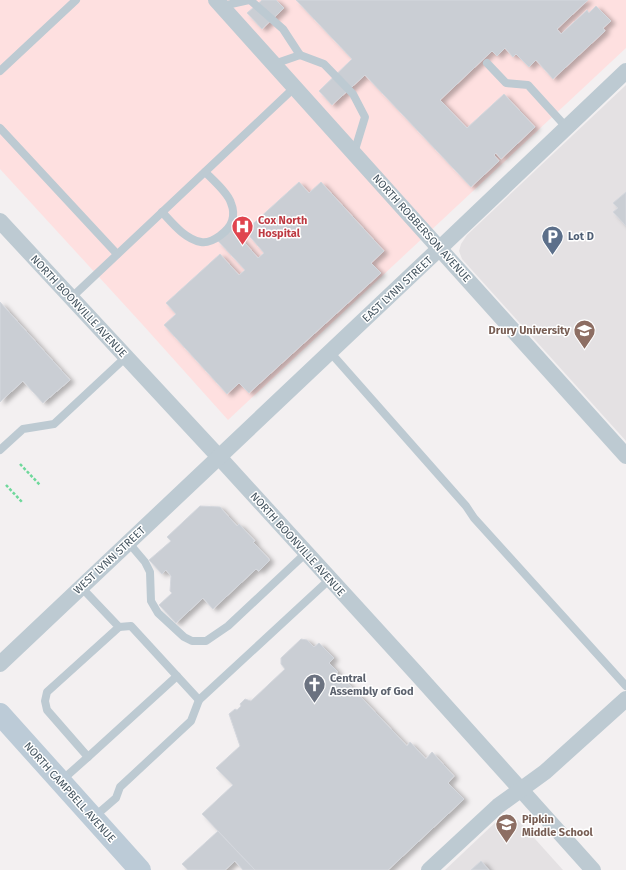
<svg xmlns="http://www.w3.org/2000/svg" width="626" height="870" font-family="'Fira Sans',sans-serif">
  <defs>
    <filter id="shadow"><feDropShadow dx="4.5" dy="2.5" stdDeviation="2" flood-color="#0004"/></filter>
  </defs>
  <rect width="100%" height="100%" fill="#f3f0f1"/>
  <g fill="#e4e1e3">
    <path d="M 626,85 L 626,441 L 462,259 L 459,251 L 461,244 L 467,235 Z"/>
    <path d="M 500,818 L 510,818 L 518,820 L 563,870 L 445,870 Z"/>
  </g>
  <path fill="#fee0e0" d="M 0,0 L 626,0 L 626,48 L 228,420 L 142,324 L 0,169 Z"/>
  <g fill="#caced4" stroke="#d4d7dd" filter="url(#shadow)">
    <path d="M 262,0 L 276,0 L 284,8 L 262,29 L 247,13 Z"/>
    <path d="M 296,0 L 588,0 L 557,29 L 561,34 L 587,10 L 589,13 L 596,6 L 611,21 L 603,28 L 605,31 L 553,79 L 536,60 L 529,67 L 516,54 L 513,57 L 505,48 L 497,56 L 492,51 L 440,100 L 467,128 L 504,94 L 535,127 L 501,159 L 496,153 L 494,155 L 499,161 L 471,187 L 365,75 L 332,105 L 319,91 L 352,59 Z"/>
    <path d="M 299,182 L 309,193 L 321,182 L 384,251 L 371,263 L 381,273 L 249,393 L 239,383 L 227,394 L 164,325 L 176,314 L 166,303 L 220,254 L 239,275 L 245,270 L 218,241 L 232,228 L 258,258 L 264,253 L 245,231 Z"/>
    <path d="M 626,192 L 626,226 L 613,212 L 618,208 L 613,203 Z"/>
    <path d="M 0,302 L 70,380 L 43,403 L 23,381 L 0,402 Z"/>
    <path d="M 200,506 L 220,507 L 237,526 L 239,524 L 255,541 L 253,542 L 269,559 L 269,561 L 259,571 L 256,569 L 213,609 L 203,598 L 176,623 L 159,605 L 172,593 L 170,591 L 171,576 L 166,570 L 162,574 L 149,560 L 171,541 L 167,537 Z"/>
    <path d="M 301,639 L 307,640 L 314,647 L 319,643 L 334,658 L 329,663 L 337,671 L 337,678 L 343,678 L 407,746 L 410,742 L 426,759 L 432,752 L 454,776 L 448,783 L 464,799 L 388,870 L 255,870 L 202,814 L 233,785 L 216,768 L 240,746 L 229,714 L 235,709 L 237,710 L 241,706 L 240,704 L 245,699 L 251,701 L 285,669 L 281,664 L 281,658 Z"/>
    <path d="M 218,831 L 229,843 L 255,870 L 243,870 L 235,861 L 225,870 L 188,870 L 182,864 Z"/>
    <path d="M 481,861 L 489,870 L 471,870 Z"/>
  </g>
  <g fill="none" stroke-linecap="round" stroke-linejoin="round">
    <g stroke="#6ed89b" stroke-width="2.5" stroke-dasharray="3 2" stroke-linecap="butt">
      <path d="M 20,464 L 40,485"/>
      <path d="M 6,485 L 22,502"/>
    </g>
    <g stroke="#bdcad2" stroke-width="8">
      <path d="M 250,0 L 283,29 L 300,55"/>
      <path d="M 222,6 L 249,0"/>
      <path d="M 487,63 L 506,83 L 528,85 L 567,128"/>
      <path d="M 274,64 L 300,55 L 324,64 L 353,94 L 365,117 L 354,153"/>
      <path d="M 0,71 L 76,0"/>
      <path d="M 0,128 L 117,254"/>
      <path d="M 162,212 C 173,224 185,239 201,242 C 212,244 229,231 232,221 C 234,215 233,208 231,203 C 228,193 213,180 205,172"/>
      <path d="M 71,298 L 295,87"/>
      <path d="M 330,352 L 466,506 L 474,518 L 626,686"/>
      <path d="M 0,450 L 23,429 L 54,424 L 126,357"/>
      <path d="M 128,542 L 145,562 L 150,572 L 151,601 L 158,613 L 184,637 L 192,641 L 206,641 L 228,626 L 306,553"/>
      <path d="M 119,627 L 131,626 L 199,700 L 330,579"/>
      <path d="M 88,757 L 177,676"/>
      <path d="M 61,781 L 88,757 L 47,710 L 45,701 L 47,692 L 119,627 L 81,587"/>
      <path d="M 94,817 L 116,798 L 120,787 L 191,721 L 199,700"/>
    </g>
    <g stroke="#bdcad2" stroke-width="16">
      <path d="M 216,0 L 626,456"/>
      <path d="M 0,221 L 219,457 L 416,673 L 593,870"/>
      <path d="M 0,664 L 440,248 L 626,71"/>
      <path d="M 429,870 L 498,806 L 545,772 L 626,699"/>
    </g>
    <path stroke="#bccbd7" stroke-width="22" d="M 0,714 L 140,870"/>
  </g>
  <defs>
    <symbol id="hospital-pin" viewBox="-11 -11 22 30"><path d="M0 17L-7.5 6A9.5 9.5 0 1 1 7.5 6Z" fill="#e0444e" stroke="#fff"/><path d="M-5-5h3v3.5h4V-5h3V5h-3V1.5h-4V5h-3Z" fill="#fff"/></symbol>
    <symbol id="parking-pin" viewBox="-11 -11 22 30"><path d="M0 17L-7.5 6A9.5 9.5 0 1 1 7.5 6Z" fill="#5c6f8a" stroke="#fff"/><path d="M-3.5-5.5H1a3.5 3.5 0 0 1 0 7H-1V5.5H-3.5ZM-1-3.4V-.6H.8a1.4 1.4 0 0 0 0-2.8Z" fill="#fff"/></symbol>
    <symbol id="university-pin" viewBox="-11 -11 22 30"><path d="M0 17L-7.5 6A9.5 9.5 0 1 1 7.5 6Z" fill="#8d6e63" stroke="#fff"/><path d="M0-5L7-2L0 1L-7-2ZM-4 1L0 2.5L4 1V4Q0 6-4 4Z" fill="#fff"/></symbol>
    <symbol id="church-pin" viewBox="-11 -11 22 30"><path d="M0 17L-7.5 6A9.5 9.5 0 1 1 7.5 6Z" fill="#6b7280" stroke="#fff"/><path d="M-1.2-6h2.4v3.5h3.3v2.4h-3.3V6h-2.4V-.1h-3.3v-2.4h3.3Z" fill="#fff"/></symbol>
    <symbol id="school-pin" viewBox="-11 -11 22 30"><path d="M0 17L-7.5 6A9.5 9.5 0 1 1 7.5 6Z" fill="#8d6e63" stroke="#fff"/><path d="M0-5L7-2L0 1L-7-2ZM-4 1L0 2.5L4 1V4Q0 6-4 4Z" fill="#fff"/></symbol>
  </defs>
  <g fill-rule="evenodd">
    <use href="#hospital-pin" x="230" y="214" width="25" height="34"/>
    <use href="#parking-pin" x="540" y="224" width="25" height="34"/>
    <use href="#university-pin" x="572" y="318" width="25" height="34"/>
    <use href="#church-pin" x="302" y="672" width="25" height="34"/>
    <use href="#school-pin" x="494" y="812" width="25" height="34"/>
  </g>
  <g text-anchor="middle" stroke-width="3" stroke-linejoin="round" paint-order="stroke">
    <g font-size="11" font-weight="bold" fill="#be3a42" stroke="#fff" text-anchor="start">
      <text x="258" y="224">Cox North<tspan x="258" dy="13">Hospital</tspan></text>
    </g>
    <g font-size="11" fill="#465661" stroke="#fff">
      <text transform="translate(422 228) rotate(48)" y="4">NORTH ROBBERSON AVENUE</text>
      <text transform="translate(397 289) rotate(-43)" y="4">EAST LYNN STREET</text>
      <text transform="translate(79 306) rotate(47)" y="4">NORTH BOONVILLE AVENUE</text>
      <text transform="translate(298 544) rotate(48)" y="4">NORTH BOONVILLE AVENUE</text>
      <text transform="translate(109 560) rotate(-43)" y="4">WEST LYNN STREET</text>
      <text transform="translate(70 792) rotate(48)" y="4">NORTH CAMPBELL AVENUE</text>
    </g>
    <g font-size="11" font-weight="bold" fill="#4e5e75" stroke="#fff" text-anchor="start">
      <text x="568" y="240">Lot D</text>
    </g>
    <g font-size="11" font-weight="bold" fill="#785e54" stroke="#fff" text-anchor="end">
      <text x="570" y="334">Drury University</text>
      <text x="522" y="823" text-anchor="start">Pipkin<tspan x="522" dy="13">Middle School</tspan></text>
    </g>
    <g font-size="11" font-weight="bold" fill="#5b616d" stroke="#fff" text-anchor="start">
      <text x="330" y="682">Central<tspan x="330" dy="13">Assembly of God</tspan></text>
    </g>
  </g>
</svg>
